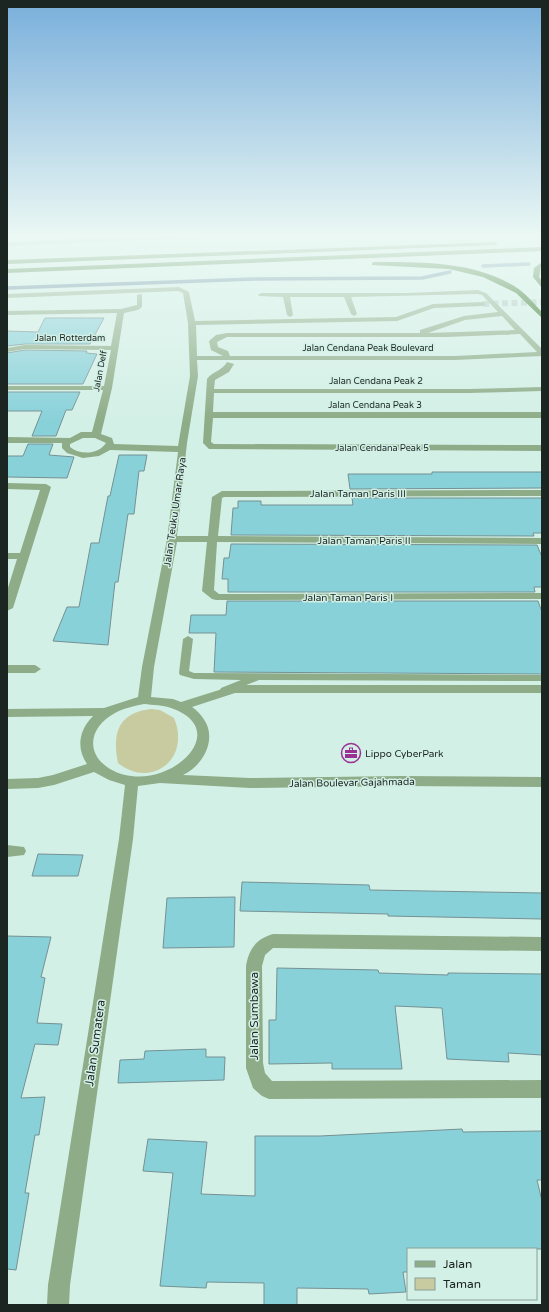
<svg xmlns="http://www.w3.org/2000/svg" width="549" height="1312" font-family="'Varela Round',sans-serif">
  <rect width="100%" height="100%" fill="#d3f0e6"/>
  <path fill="#c8caa0" d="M 151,709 L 160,710 L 174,718 C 191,758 152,790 118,763 C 112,733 118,713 151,709 Z"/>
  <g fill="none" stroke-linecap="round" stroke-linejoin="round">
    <g stroke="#598196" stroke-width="3.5">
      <path d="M 483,266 L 529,264"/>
      <path d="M 7,288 L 254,279 L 422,278 L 450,272"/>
    </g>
  </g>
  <g fill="#89d1d9" stroke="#749194">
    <path d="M 45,318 L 104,318 L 90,344 L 25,344 L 7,346 L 7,331 L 38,332 Z"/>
    <path d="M 25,350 L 87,351 L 86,353 L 97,354 L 83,384 L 7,384 L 7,353 Z"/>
    <path d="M 7,392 L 80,392 L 72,410 L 66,410 L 56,436 L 32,436 L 42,411 L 7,411 Z"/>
    <path d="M 28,444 L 53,444 L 49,455 L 74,457 L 67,478 L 7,477 L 7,456 L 23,456 Z"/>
    <path d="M 119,455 L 147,455 L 144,471 L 139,471 L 134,514 L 128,514 L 118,582 L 115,582 L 108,645 L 53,641 L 67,607 L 79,607 L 91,543 L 99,543 L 108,496 L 110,496 Z"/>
    <path d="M 432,472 L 542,472 L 542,488 L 350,489 L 348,474 L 432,474 Z"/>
    <path d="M 352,498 L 542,498 L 542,533 L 533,533 L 534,536 L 231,535 L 233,508 L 238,508 L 238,501 L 261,501 L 261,505 L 353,505 Z"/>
    <path d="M 231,544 L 537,545 L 542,557 L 542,587 L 534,587 L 535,592 L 228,592 L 228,579 L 222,579 L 224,558 L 229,558 Z"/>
    <path d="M 227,601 L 538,601 L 542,612 L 542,674 L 214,672 L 216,633 L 189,633 L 191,615 L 226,615 Z"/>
    <path d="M 38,854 L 83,855 L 78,876 L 32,876 Z"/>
    <path d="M 242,882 L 369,885 L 370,890 L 542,893 L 542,919 L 388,916 L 388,914 L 240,911 Z"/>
    <path d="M 235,897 L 234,947 L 163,948 L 167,898 Z"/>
    <path d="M 7,936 L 51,937 L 41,977 L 45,978 L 37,1023 L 62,1024 L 58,1045 L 35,1044 L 21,1098 L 45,1097 L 39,1135 L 35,1135 L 25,1193 L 29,1193 L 16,1270 L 7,1269 Z"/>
    <path d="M 277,968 L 378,970 L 379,973 L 448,975 L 448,973 L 542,974 L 542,1055 L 508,1053 L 509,1062 L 447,1059 L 442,1008 L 395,1006 L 402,1069 L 332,1069 L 332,1063 L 269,1064 L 269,1020 L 276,1020 Z"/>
    <path d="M 206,1049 L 206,1057 L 225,1057 L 224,1080 L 118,1083 L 120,1060 L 144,1059 L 145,1051 Z"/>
    <path d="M 462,1129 L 463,1132 L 542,1131 L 542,1180 L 537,1180 L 542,1201 L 542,1249 L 408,1249 L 408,1272 L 403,1272 L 406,1292 L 369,1294 L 368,1289 L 297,1288 L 297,1305 L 264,1305 L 264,1283 L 207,1282 L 206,1288 L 160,1286 L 173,1173 L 143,1171 L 148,1139 L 207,1142 L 201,1194 L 255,1196 L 255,1136 L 320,1136 Z"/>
  </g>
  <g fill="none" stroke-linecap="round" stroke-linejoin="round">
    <path stroke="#aec7bf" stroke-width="6" stroke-dasharray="6 3.5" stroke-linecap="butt" d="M 483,304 L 542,302"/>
    <path fill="#8eac88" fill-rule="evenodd" d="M 188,636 L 193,639 L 189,671 L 194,673 L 542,675 L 542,681 L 259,680 L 225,693 L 221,692 L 220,690 L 221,688 L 241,680 L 194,679 L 180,675 L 179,673 L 183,639 Z"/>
    <g fill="#8eac88" fill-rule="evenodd">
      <path d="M 142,237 L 207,237 L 7,246 L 7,242 Z"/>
      <path d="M 179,287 L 189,292 L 195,321 L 396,317 L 433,304 L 483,302 L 486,304 L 483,306 L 434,308 L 397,321 L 196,325 L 197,356 L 223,356 L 211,350 L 209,341 L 216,335 L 227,333 L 420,333 L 420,330 L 464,316 L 498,312 L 482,295 L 477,294 L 351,297 L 357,314 L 354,316 L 351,314 L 344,297 L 290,297 L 293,315 L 290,317 L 287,315 L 283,297 L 259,296 L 258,295 L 261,293 L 407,293 L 478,290 L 486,293 L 542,349 L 542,356 L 455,360 L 197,360 L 198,376 L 187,443 L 177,536 L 208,536 L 212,497 L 222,491 L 542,490 L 542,496 L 224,497 L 222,498 L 218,536 L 542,538 L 542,544 L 217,542 L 214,590 L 219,594 L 542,593 L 542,599 L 216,600 L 212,599 L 202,591 L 207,542 L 177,542 L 154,667 L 151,697 L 173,699 L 181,702 L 235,685 L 542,685 L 542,693 L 235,693 L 192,707 C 197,710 200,714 203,718 C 218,738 204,765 183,775 L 250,778 L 402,776 L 542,777 L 542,787 L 402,786 L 250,788 L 160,783 L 138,786 L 133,839 L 70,1285 L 69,1305 L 47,1305 L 48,1285 L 119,839 L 125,785 L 109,780 L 94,772 L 54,785 L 38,788 L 7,789 L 7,779 L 38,778 L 53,775 L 87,764 C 76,748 79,730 93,716 L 7,717 L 7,709 L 104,708 L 138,697 L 142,667 L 167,539 L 178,452 L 110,450 L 99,456 L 83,458 L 67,453 L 62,448 L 62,443 L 7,443 L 7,437 L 70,438 L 81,432 L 92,432 L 103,390 L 7,390 L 7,386 L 104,386 L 111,350 L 25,349 L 7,352 L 7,348 L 25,345 L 111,346 L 117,313 L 7,315 L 7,311 L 121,309 L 137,305 L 137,295 L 142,294 L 142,307 L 138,310 L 124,313 L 112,388 L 101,434 L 112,438 L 114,444 L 178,446 L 190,376 L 188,323 L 183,293 L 178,291 L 7,298 L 7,294 ZM 502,316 L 515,330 L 428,333 L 465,320 ZM 520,334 L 537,352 L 455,356 L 230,356 L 228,351 L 218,347 L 217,342 L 227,337 L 447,337 ZM 83,438 L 95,438 L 106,443 C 98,455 80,455 70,447 L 70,444 ZM 144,704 C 153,705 163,705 171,708 C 238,731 162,799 110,769 C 84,753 90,726 115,713 C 124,708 134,706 144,704 Z"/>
      <path d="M 227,362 L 234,364 L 229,372 L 215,380 L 214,389 L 469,389 L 542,387 L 542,391 L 469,393 L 214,393 L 213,412 L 542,412 L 542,418 L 213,418 L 211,442 L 214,444 L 542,445 L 542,451 L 209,449 L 203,443 L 207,379 C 213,371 222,371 227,362 Z"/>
      <path d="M 7,483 L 46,484 L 51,487 L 13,608 L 7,611 L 7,591 L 17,559 L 7,559 L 7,553 L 20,553 L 40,490 L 7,489 Z"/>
      <path d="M 7,665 L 35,665 L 41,669 L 35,673 L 7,673 Z"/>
      <path d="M 7,845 L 24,847 L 26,851 L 24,855 L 7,857 Z"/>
      <path d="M 273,934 L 542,937 L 542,951 L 273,948 L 265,955 L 262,966 L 263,1063 L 265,1073 L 272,1081 L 542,1080 L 542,1098 L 269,1099 L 262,1096 L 253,1088 L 246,1068 L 246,966 C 249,949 256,939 273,934 Z"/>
    </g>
    <g fill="#206410" fill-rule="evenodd">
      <path d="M 497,242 L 497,244 L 495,245 L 7,264 L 7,260 Z"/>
      <path d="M 542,247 L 542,251 L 7,273 L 7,269 Z"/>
      <path d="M 374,262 C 422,262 479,261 520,290 C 528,296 535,305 542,312 L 542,318 L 516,293 L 483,277 L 449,269 L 372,265 L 372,263 Z"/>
      <path d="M 542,262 L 539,277 L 542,281 L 542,288 L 533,277 L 534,268 Z"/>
    </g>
  </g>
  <linearGradient id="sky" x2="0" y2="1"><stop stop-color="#79afdb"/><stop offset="0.56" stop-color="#ebf8f4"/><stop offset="1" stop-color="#ebf8f4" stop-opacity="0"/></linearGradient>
  <rect width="549" height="421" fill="url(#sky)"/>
  <defs>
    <symbol id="office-ring" viewBox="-11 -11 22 22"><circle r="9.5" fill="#d3f0e6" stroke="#9b3194" stroke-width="1.5"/><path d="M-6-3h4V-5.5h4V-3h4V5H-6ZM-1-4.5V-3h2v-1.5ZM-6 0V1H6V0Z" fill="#9b3194"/></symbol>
  </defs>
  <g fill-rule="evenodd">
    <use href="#office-ring" x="340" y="742" width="22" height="22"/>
  </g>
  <g text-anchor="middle" stroke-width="3" stroke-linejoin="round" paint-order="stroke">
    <g font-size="9" fill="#1b2522" stroke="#d3f0e6">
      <text x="70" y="341">Jalan Rotterdam</text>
      <text x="368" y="351">Jalan Cendana Peak Boulevard</text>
      <text transform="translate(100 371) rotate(-79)" y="3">Jalan Delf</text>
      <text x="376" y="384">Jalan Cendana Peak 2</text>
      <text x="375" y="408">Jalan Cendana Peak 3</text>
      <text x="382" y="451">Jalan Cendana Peak 5</text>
    </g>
    <g font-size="10" fill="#1b2522" stroke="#d3f0e6">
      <text x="358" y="497">Jalan Taman Paris III</text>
      <text transform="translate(174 512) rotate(-82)" y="4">Jalan Teuku Umar Raya</text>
      <text x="364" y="544">Jalan Taman Paris II</text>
      <text x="348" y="601">Jalan Taman Paris I</text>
      <text transform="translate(352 782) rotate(-1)" y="4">Jalan Boulevar Gajahmada</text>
    </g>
    <g font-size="10" fill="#1b2522" stroke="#d3f0e6" text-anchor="start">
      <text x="365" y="757">Lippo CyberPark</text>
    </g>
    <g font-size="12" fill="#1b2522" stroke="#d3f0e6">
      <text transform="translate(254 1016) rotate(-90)" y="4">Jalan Sumbawa</text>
      <text transform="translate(95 1043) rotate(-82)" y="4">Jalan Sumatera</text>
    </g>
  </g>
  <rect width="549" height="1312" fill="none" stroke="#1b2522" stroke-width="16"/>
  <rect x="407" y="1248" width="130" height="52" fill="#d3f0e6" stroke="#899f98"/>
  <rect x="415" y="1261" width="20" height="6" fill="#8eac88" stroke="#899f98"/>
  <text x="443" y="1268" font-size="12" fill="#1b2522">Jalan</text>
  <rect x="415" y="1278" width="20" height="12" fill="#c8caa0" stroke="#899f98"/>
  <text x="443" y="1288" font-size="12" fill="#1b2522">Taman</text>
</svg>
